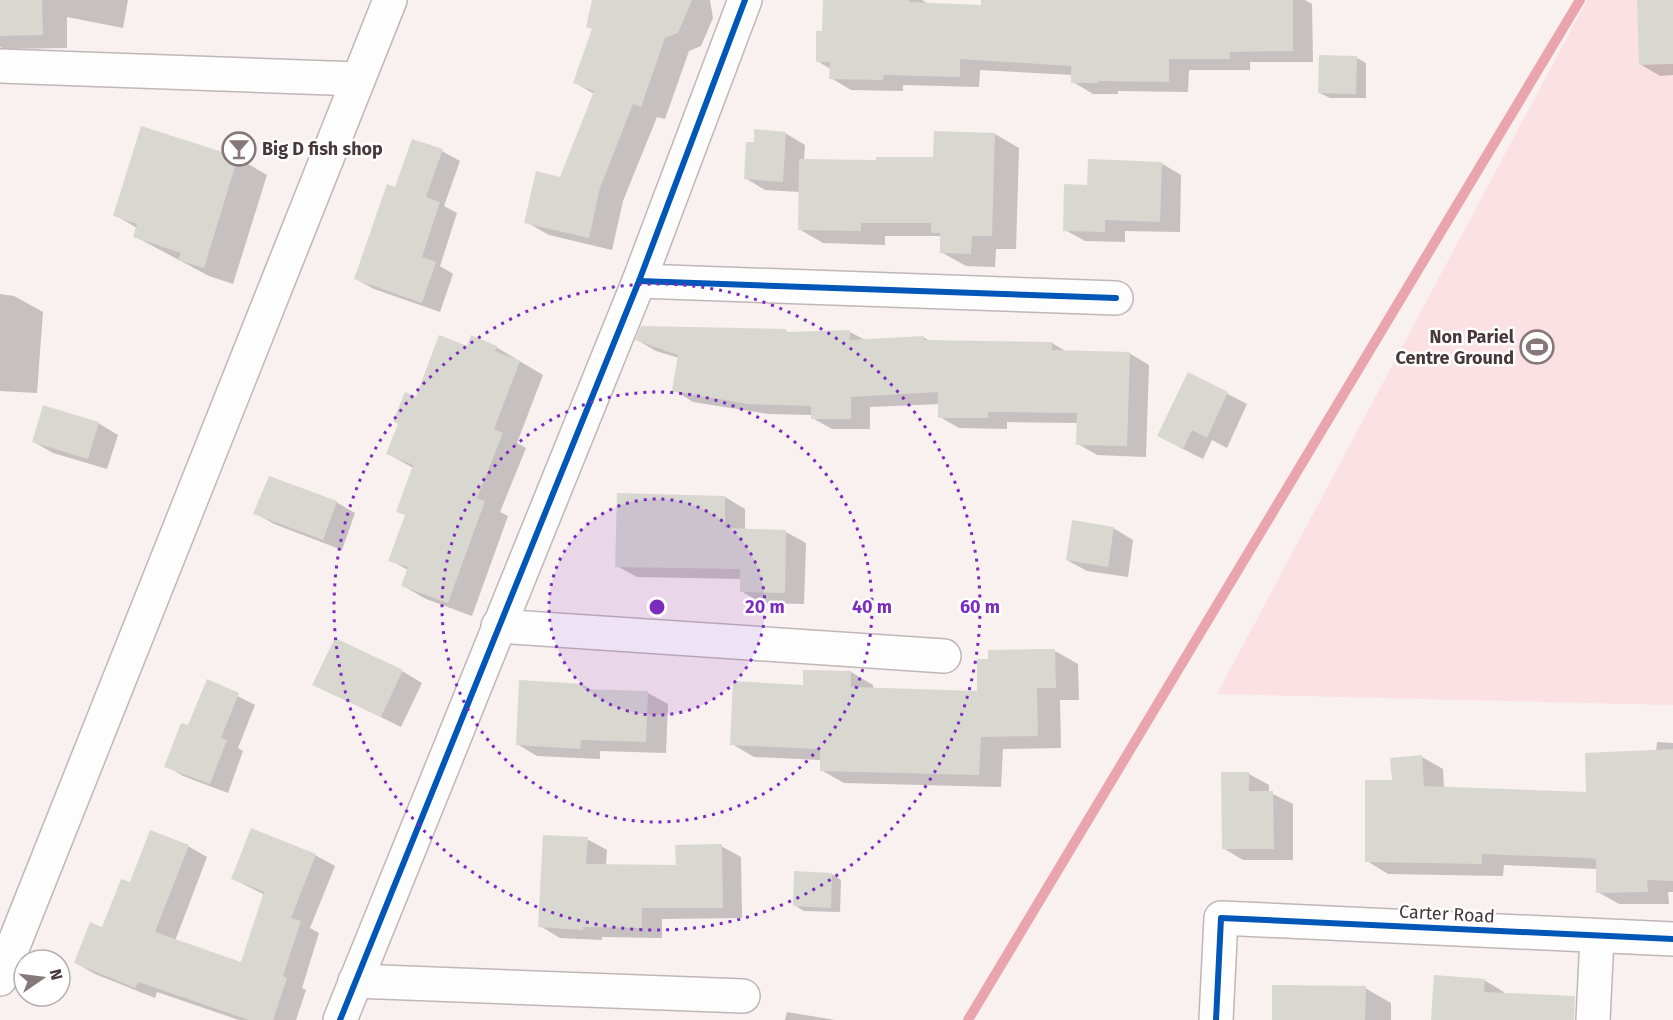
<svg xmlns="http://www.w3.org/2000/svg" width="1673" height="1020" font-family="'Fira Sans',sans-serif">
  <rect width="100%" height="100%" fill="#f9f0f0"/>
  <path fill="#fbe1e3" d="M 1587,0 L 1673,0 L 1673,705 L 1217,694 Z"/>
  <g fill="#0003">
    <path d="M 0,0 L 128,0 L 123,28 L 67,17 L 67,48 L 4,49 L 0,47 Z"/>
    <path d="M 594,0 L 710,0 L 713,18 L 701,46 L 689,51 L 665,119 L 657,117 L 623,201 L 612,250 L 549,235 L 526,222 L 561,179 L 594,94 L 574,82 L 593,29 Z"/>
    <path d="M 824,0 L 922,0 L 928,4 L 982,7 L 983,0 L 1305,0 L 1312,4 L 1313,62 L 1250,62 L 1250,70 L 1189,70 L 1188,92 L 1118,91 L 1118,94 L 1093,94 L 1073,82 L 1073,75 L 980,70 L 979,87 L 903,85 L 903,91 L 851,90 L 831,78 L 831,69 L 817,61 L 823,33 Z"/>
    <path d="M 1639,0 L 1673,0 L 1673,75 L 1660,76 L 1640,64 Z"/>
    <path d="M 1357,58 L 1366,63 L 1366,98 L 1330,98 L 1320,93 Z"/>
    <path d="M 142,128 L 238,158 L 267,175 L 233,284 L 209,276 L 134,236 L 137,228 L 115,215 Z"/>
    <path d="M 785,133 L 805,145 L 804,160 L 877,162 L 934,159 L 995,134 L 1019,148 L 1016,249 L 996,249 L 995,267 L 966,266 L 941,252 L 942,238 L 939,236 L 885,236 L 885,245 L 823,243 L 799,229 L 800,192 L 765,190 L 745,178 L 755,144 Z"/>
    <path d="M 442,151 L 460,161 L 444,206 L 457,213 L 440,266 L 453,274 L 440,312 L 374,289 L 356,279 L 396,188 Z"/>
    <path d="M 1161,163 L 1181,175 L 1180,232 L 1125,231 L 1125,242 L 1085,241 L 1065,230 L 1089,186 Z"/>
    <path d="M 0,294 L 14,296 L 43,312 L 37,393 L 0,391 Z"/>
    <path d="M 786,331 L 790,333 L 850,332 L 865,340 L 923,337 L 930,341 L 1052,343 L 1067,352 L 1129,353 L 1149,365 L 1146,457 L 1097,455 L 1078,444 L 1078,423 L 1007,422 L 1007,429 L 959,428 L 940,417 L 940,404 L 870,407 L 870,429 L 832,429 L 812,418 L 812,415 L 769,414 L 693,402 L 674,390 L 679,358 L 656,351 L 637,340 Z"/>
    <path d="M 496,347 L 543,375 L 517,443 L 526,448 L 500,512 L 508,516 L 472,616 L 426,599 L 403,586 L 408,570 L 390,560 L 406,516 L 413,468 L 387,453 L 417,399 L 467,348 Z"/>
    <path d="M 1189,374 L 1247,404 L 1227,448 L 1212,440 L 1203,459 L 1179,447 Z"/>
    <path d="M 98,423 L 118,435 L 107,469 L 53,453 L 34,442 Z"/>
    <path d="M 270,478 L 336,502 L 355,513 L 342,550 L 274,524 L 255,513 Z"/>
    <path d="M 725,497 L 745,509 L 745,530 L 786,532 L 806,543 L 804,604 L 761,603 L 741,591 L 742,579 L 637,577 L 617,566 Z"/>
    <path d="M 1113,528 L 1133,540 L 1128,577 L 1087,571 L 1067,560 Z"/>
    <path d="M 1055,651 L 1078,664 L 1079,700 L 1060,700 L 1061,748 L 1003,749 L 1001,787 L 844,783 L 821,770 L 821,760 L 754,757 L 732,744 L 804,686 L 851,672 L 873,685 L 873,689 L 979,692 Z"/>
    <path d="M 402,671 L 422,683 L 401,727 L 314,684 Z"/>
    <path d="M 208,681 L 255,705 L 238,748 L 243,751 L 228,793 L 183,776 L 166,766 L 189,727 Z"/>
    <path d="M 583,685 L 593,691 L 648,693 L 668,704 L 666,753 L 600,751 L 600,759 L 537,756 L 517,744 Z"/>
    <path d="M 1657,742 L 1673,743 L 1673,892 L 1668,892 L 1669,904 L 1619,904 L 1598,892 L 1597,869 L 1504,865 L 1503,876 L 1388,874 L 1367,861 L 1394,781 L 1422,757 L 1443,769 L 1444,789 L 1588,793 L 1656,752 Z"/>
    <path d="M 1249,774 L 1269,785 L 1269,792 L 1293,804 L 1293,860 L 1243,860 L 1223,848 Z"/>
    <path d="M 587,839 L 607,850 L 606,865 L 677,866 L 721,846 L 741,857 L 742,918 L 662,919 L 662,938 L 602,937 L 602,940 L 560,938 L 540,926 Z"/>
    <path d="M 188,846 L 207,857 L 175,941 L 242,964 L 265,895 L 233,879 L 315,855 L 335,866 L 310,928 L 319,933 L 302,988 L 306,990 L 296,1020 L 239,1020 L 157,992 L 155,998 L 95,974 L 76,963 L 103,929 L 131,884 Z"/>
    <path d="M 832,874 L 841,880 L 840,912 L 804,911 L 794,905 Z"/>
    <path d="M 1484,980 L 1504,992 L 1504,994 L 1548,1020 L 1433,1020 Z"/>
    <path d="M 1365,988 L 1391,1003 L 1391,1020 L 1273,1020 Z"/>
    <path d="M 787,1012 L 835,1020 L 836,1020 L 785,1020 Z"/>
  </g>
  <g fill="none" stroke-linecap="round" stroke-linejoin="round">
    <path stroke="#e9a4ae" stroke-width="10" d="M 968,1020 L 1580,0"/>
  </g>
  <g fill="#d8d8d1">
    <path d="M 0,0 L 42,0 L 43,35 L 0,36 Z"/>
    <path d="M 592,0 L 692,0 L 678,33 L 665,38 L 641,107 L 633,104 L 600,188 L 589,238 L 524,223 L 536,171 L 560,177 L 594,91 L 573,83 L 592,29 L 586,27 Z"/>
    <path d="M 823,0 L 909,0 L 909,2 L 981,5 L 981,0 L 1293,0 L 1293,51 L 1230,52 L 1230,59 L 1169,59 L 1169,82 L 1098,81 L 1098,83 L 1071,83 L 1071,66 L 960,59 L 960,77 L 884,75 L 883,80 L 829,79 L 830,62 L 816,62 L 816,31 L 822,31 Z"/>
    <path d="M 1637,0 L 1673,0 L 1673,64 L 1639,65 Z"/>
    <path d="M 1319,55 L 1357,56 L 1356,94 L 1318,93 Z"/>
    <path d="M 141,126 L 238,157 L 204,268 L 178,260 L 181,253 L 133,237 L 137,224 L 113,216 Z"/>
    <path d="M 754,129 L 786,132 L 783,182 L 744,179 L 746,142 L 754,142 Z"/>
    <path d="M 934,131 L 995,133 L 992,236 L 972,236 L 971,254 L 940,253 L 940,233 L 931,233 L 931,223 L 861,223 L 861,231 L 798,230 L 799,159 L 876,160 L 876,157 L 933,157 Z"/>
    <path d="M 412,139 L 443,149 L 426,197 L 440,202 L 422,257 L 436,262 L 422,303 L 354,279 L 387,184 L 395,187 Z"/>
    <path d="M 1088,159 L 1162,162 L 1160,222 L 1105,220 L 1105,232 L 1063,231 L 1064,184 L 1087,185 Z"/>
    <path d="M 641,326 L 786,329 L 786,332 L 850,330 L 850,340 L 924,336 L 924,340 L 1052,342 L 1052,350 L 1130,352 L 1127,446 L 1076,445 L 1077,413 L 988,412 L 988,418 L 938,418 L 938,392 L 851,397 L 851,419 L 811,419 L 811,406 L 748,404 L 672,391 L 678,355 L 635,340 Z"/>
    <path d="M 439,335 L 467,346 L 471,335 L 497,346 L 495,351 L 520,361 L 494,429 L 503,433 L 477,498 L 485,501 L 448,603 L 401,586 L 408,567 L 388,561 L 405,515 L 396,512 L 413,465 L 386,454 L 398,424 L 393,421 L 405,392 L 416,397 Z"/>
    <path d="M 1188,372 L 1228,392 L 1207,438 L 1192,430 L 1183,449 L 1157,436 Z"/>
    <path d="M 43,405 L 99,422 L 88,459 L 32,442 Z"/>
    <path d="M 269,476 L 337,501 L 323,540 L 253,514 Z"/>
    <path d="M 617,493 L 725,496 L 725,528 L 786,530 L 785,593 L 740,592 L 740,569 L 615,567 Z"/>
    <path d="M 1072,520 L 1114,527 L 1108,567 L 1066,560 Z"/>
    <path d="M 335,638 L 403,670 L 381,717 L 312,685 Z"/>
    <path d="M 1055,649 L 1056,688 L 1037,688 L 1038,736 L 981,737 L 979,775 L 820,771 L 820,749 L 730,745 L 733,681 L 803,685 L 803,670 L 851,671 L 851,687 L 977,691 L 977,659 L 988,659 L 988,650 Z"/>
    <path d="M 207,679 L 239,693 L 221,738 L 227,740 L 210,784 L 164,767 L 181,723 L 188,725 Z"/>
    <path d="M 519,680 L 583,684 L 583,689 L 648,691 L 646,742 L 581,740 L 580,749 L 516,745 Z"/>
    <path d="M 1673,749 L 1673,881 L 1647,880 L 1648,892 L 1596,893 L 1596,859 L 1588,858 L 1482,854 L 1482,864 L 1365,862 L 1365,780 L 1392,780 L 1390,758 L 1422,755 L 1424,786 L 1586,792 L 1585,753 Z"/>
    <path d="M 1221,772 L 1249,772 L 1249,791 L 1273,791 L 1274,849 L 1222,849 Z"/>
    <path d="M 251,828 L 316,854 L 291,918 L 301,921 L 283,976 L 287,978 L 273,1020 L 249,1020 L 138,982 L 135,988 L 74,963 L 90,922 L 102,927 L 121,879 L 130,882 L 150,830 L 189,845 L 155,932 L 241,962 L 264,892 L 231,879 Z"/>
    <path d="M 543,835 L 588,837 L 586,864 L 676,865 L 675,845 L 722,844 L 723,908 L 642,908 L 642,928 L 583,927 L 583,930 L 538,927 Z"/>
    <path d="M 794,871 L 832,873 L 831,908 L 793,906 Z"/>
    <path d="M 1434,975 L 1485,979 L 1484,992 L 1575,996 L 1574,1020 L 1431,1020 Z"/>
    <path d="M 1272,985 L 1366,986 L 1365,1020 L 1272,1020 Z"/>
  </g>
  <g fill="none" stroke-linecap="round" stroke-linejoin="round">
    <defs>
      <g id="minor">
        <path d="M 0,66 L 358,79"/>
        <path d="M 639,281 L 1116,298"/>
        <path d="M 498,626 L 944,656"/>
        <path d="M 355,981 L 743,996"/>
        <path d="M 340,1020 L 639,281 L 745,0"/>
        <path d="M 1216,1020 L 1221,918 L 1673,939"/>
        <path d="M 1593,1020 L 1597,937"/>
      </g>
      <path id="secondary" d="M 0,979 L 390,0"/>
    </defs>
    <use href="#minor" stroke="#c1b6b7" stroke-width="36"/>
    <use href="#secondary" stroke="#c1b6b7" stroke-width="36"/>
    <use href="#minor" stroke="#fefdfd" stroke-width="33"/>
    <use href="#secondary" stroke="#fefdfd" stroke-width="33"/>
    <defs>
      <g id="cycleway">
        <path d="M 639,281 L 1116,298"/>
        <path d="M 340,1020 L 639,281 L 745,0"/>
        <path d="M 1216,1020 L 1221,918 L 1673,939"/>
      </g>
    </defs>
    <use href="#cycleway" stroke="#fff" stroke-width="10"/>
    <use href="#cycleway" stroke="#0057b8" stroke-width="6"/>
  </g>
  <circle cx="657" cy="607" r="108" fill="#7b2cbf" fill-opacity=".12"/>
  <g fill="none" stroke="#7b2cbf" stroke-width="3" stroke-dasharray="3 6">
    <circle cx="657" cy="607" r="108"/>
    <circle cx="657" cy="607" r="215"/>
    <circle cx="657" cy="607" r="323"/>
  </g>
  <defs>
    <symbol id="bar-ring" viewBox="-11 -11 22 22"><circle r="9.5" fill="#fff" stroke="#867879" stroke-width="1.5"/><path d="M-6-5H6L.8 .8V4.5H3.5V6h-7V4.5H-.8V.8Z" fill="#867879"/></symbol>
    <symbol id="stadium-ring" viewBox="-11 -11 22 22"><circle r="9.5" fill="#fff" stroke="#867879" stroke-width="1.5"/><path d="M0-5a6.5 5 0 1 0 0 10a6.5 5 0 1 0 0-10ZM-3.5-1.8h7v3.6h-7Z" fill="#867879"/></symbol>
  </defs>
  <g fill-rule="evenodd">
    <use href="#bar-ring" x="220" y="130" width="38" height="38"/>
    <use href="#stadium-ring" x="1518" y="328" width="38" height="38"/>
  </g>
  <g text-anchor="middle" stroke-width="5" stroke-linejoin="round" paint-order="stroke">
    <g font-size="18" font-weight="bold" fill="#483839" stroke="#fff" text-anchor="start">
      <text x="262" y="155">Big D fish shop</text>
      <text x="1514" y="343" text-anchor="end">Non Pariel<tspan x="1514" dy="21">Centre Ground</tspan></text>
    </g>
    <g font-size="18" fill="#483839" stroke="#fff">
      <text transform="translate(1447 914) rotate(3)" y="6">Carter Road</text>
    </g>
  </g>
  <circle cx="657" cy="607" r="9" fill="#7b2cbf" stroke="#fff" stroke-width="3"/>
  <g font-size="18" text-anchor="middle" font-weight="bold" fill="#7b2cbf" stroke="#fff" stroke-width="5" stroke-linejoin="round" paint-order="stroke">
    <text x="765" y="613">20 m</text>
    <text x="872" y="613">40 m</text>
    <text x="980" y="613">60 m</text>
  </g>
  <g transform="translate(42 978) rotate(76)"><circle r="28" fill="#ffffff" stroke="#b6afb0" stroke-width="1.5"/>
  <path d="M0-4.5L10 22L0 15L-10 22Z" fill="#867879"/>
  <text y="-9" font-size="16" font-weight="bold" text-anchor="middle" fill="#483839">N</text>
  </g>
</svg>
